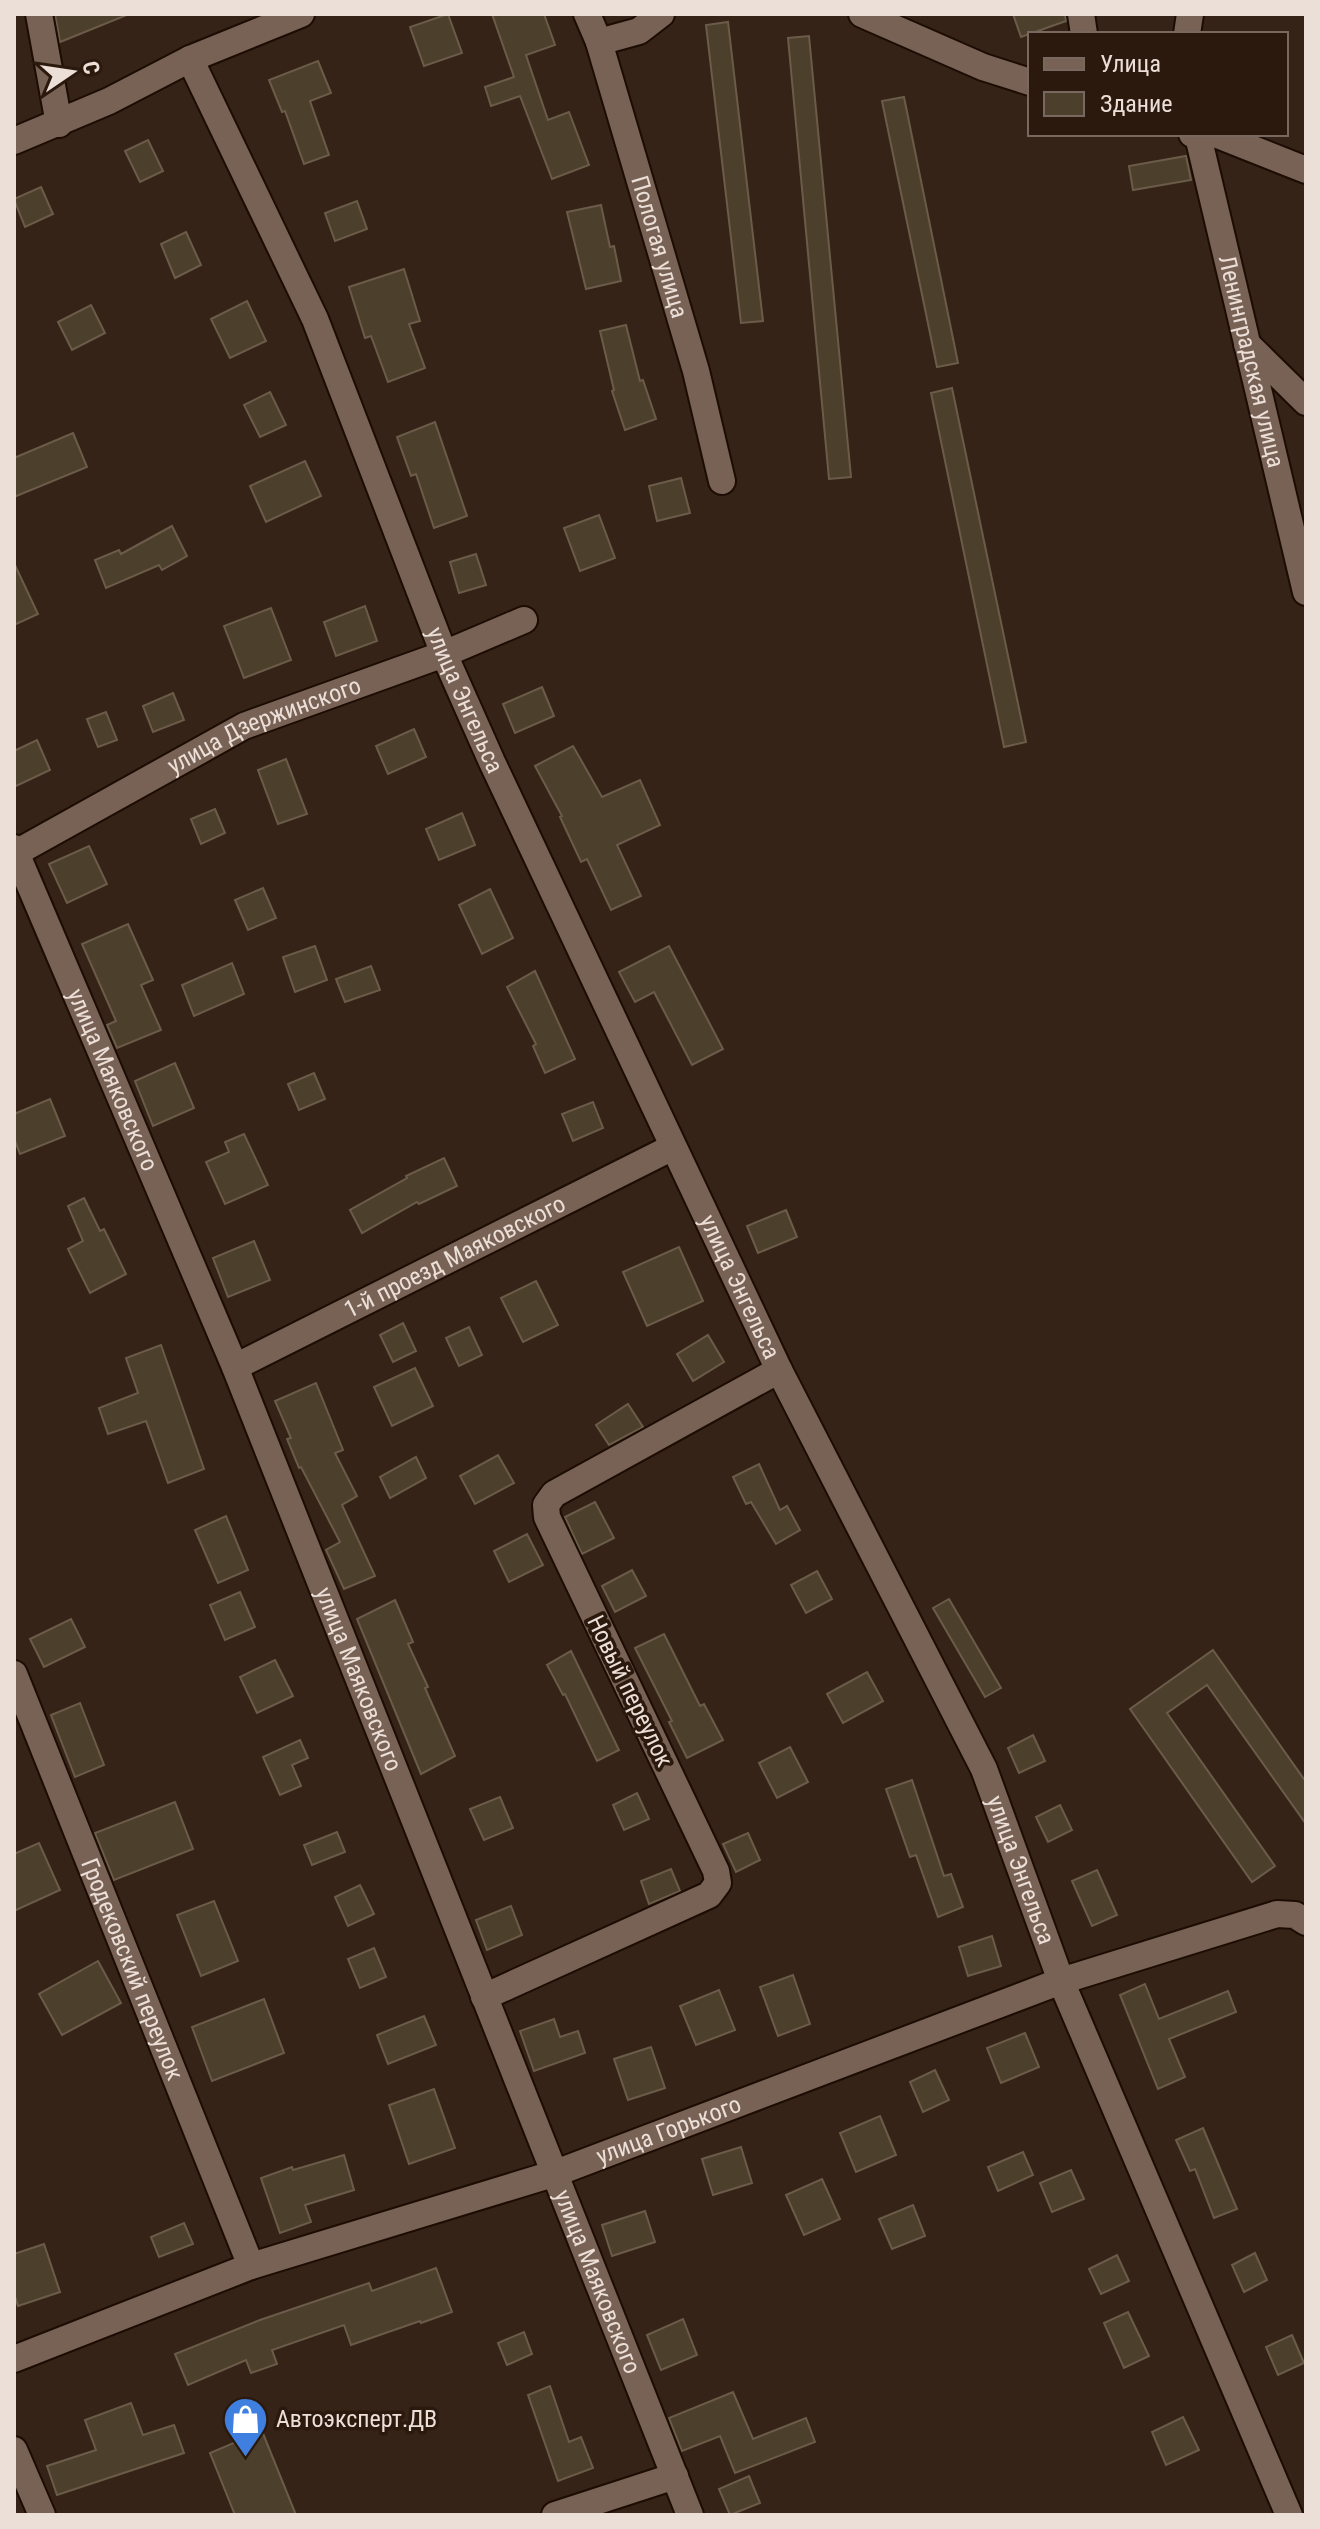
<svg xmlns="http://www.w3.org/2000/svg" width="1320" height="2529" font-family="'Roboto Condensed',sans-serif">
  <rect width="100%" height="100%" fill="#362318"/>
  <g fill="#4c3f2c" stroke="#6a5c49" stroke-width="2">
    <path d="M 55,14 L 126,14 L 127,15 L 60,42 Z"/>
    <path d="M 448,14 L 462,53 L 424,66 L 410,27 Z"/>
    <path d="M 492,14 L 544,14 L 555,45 L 526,55 L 548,120 L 569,112 L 589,165 L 552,179 L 520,96 L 491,106 L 485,87 L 514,77 Z"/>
    <path d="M 1013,14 L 1065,14 L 1066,21 L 1021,37 Z"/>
    <path d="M 728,22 L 763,321 L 741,323 L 706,25 Z"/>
    <path d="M 809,36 L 851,477 L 829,479 L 788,38 Z"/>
    <path d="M 318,61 L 331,93 L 310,101 L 329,155 L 304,164 L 285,111 L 282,112 L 269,80 Z"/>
    <path d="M 904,97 L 958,363 L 937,367 L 882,101 Z"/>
    <path d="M 148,140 L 163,171 L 140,182 L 125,151 Z"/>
    <path d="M 1186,156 L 1191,180 L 1133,190 L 1129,166 Z"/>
    <path d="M 41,187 L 53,214 L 25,227 L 14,199 Z"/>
    <path d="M 357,201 L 367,229 L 335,241 L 325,213 Z"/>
    <path d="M 601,205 L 610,247 L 614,246 L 621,281 L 586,289 L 567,212 Z"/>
    <path d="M 186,232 L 201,265 L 175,278 L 161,244 Z"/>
    <path d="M 404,269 L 420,321 L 409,324 L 425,368 L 388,382 L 371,336 L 365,338 L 349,287 Z"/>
    <path d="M 247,301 L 266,341 L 230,358 L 211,319 Z"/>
    <path d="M 91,305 L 105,333 L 72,350 L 58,322 Z"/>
    <path d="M 626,325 L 640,381 L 643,380 L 656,419 L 625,430 L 612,391 L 614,390 L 600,331 Z"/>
    <path d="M 952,388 L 1026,742 L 1004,747 L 931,393 Z"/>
    <path d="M 270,392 L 286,425 L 260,437 L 244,405 Z"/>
    <path d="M 435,422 L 467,516 L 434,528 L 416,474 L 411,476 L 397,437 Z"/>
    <path d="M 73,433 L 87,467 L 14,497 L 14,458 Z"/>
    <path d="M 305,461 L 321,496 L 266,522 L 250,486 Z"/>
    <path d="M 681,478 L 690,513 L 657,521 L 649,486 Z"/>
    <path d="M 599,515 L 615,558 L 580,571 L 564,528 Z"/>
    <path d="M 172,526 L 187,556 L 162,570 L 159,565 L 106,588 L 95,560 L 119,550 L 121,554 Z"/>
    <path d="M 476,554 L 486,585 L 459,593 L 450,562 Z"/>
    <path d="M 14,563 L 38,614 L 14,625 Z"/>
    <path d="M 365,606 L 377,641 L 336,656 L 324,622 Z"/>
    <path d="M 271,608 L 291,660 L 244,678 L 224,626 Z"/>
    <path d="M 542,687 L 554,716 L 515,733 L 503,704 Z"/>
    <path d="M 173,693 L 184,720 L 153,732 L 143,706 Z"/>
    <path d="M 106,712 L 117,740 L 98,747 L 87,719 Z"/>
    <path d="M 414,729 L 426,757 L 388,774 L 376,746 Z"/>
    <path d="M 37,740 L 50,770 L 14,787 L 14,751 Z"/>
    <path d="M 573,746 L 602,797 L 640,780 L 660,825 L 617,845 L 641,896 L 611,910 L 587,859 L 581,862 L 560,817 L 562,816 L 535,766 Z"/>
    <path d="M 286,759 L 307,814 L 278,824 L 258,770 Z"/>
    <path d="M 215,809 L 225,833 L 201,844 L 191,819 Z"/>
    <path d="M 462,813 L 475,845 L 439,860 L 426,829 Z"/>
    <path d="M 89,846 L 107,884 L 67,903 L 49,864 Z"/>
    <path d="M 263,888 L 276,918 L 248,930 L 235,900 Z"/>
    <path d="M 490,889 L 513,938 L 482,954 L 459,905 Z"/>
    <path d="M 128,924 L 153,980 L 141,985 L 161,1030 L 117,1048 L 107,1025 L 116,1021 L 82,944 Z"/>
    <path d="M 315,946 L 327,980 L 295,992 L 283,957 Z"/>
    <path d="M 669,946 L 723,1049 L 692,1065 L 654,992 L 635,1002 L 619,972 Z"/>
    <path d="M 232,963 L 244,994 L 194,1016 L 182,985 Z"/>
    <path d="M 371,966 L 380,990 L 345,1002 L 336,979 Z"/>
    <path d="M 535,971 L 575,1059 L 545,1073 L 533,1046 L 536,1044 L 507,987 Z"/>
    <path d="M 175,1063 L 194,1108 L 153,1126 L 135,1081 Z"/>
    <path d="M 314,1073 L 325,1099 L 299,1110 L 288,1084 Z"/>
    <path d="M 50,1099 L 65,1136 L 20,1154 L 14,1138 L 14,1114 Z"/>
    <path d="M 593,1102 L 603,1128 L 573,1141 L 562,1114 Z"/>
    <path d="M 244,1134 L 268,1185 L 225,1204 L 206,1162 L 229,1152 L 225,1142 Z"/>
    <path d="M 444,1158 L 457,1186 L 419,1204 L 417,1202 L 362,1233 L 350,1210 L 407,1178 L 406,1176 Z"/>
    <path d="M 84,1198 L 100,1231 L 104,1229 L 126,1274 L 90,1293 L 68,1249 L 83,1241 L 68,1206 Z"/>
    <path d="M 786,1210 L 797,1237 L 758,1253 L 747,1226 Z"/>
    <path d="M 254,1241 L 270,1280 L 228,1297 L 213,1258 Z"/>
    <path d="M 679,1247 L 703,1301 L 647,1326 L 623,1272 Z"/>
    <path d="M 536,1281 L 558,1325 L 523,1342 L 501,1298 Z"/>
    <path d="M 403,1323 L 416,1351 L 393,1362 L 380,1335 Z"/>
    <path d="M 469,1327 L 482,1355 L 459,1366 L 446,1338 Z"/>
    <path d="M 708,1335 L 724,1362 L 693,1381 L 677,1354 Z"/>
    <path d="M 161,1345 L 204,1469 L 168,1483 L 146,1421 L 108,1434 L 99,1408 L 138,1393 L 126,1358 Z"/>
    <path d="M 415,1368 L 433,1406 L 392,1426 L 374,1387 Z"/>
    <path d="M 316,1383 L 343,1450 L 335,1453 L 357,1496 L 342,1505 L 375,1576 L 344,1589 L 326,1550 L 340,1542 L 301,1467 L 299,1468 L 287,1439 L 291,1438 L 275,1401 Z"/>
    <path d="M 628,1404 L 643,1427 L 609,1445 L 596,1425 Z"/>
    <path d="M 498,1455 L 514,1483 L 475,1504 L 460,1476 Z"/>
    <path d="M 416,1457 L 426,1478 L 390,1498 L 380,1477 Z"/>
    <path d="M 759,1464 L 780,1510 L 787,1506 L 800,1530 L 776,1544 L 751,1502 L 746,1504 L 733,1477 Z"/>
    <path d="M 595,1502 L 614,1538 L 582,1554 L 565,1517 Z"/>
    <path d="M 226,1516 L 248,1570 L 218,1583 L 195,1530 Z"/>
    <path d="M 527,1534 L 543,1565 L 509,1582 L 494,1551 Z"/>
    <path d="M 632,1570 L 646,1596 L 615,1612 L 602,1586 Z"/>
    <path d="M 817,1571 L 832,1599 L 806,1613 L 791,1585 Z"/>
    <path d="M 240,1592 L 255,1627 L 225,1640 L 210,1605 Z"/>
    <path d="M 949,1599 L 1001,1688 L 985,1697 L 933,1608 Z"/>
    <path d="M 395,1600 L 413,1642 L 408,1644 L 428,1687 L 425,1688 L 455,1756 L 421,1774 L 357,1619 Z"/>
    <path d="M 71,1619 L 85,1647 L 44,1667 L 30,1639 Z"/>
    <path d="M 664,1634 L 700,1706 L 704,1704 L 723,1740 L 687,1758 L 669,1722 L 672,1721 L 635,1648 Z"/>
    <path d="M 1213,1650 L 1306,1782 L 1306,1824 L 1207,1685 L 1167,1713 L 1275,1866 L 1252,1882 L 1130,1709 Z"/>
    <path d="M 571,1651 L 619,1750 L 597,1761 L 565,1694 L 563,1695 L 547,1665 Z"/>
    <path d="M 275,1660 L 293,1696 L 257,1713 L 240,1677 Z"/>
    <path d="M 867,1672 L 883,1701 L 843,1723 L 827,1694 Z"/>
    <path d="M 80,1703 L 104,1765 L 75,1777 L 51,1715 Z"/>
    <path d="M 1033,1735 L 1045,1761 L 1019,1773 L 1008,1748 Z"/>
    <path d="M 300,1740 L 308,1758 L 292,1765 L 301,1786 L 280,1795 L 263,1757 Z"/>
    <path d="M 790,1747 L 808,1782 L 777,1798 L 759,1763 Z"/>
    <path d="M 912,1780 L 944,1876 L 951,1874 L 963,1907 L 938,1917 L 916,1855 L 910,1857 L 886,1789 Z"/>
    <path d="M 637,1793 L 649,1819 L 624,1830 L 613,1805 Z"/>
    <path d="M 500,1797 L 513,1828 L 484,1840 L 470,1809 Z"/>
    <path d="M 175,1802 L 193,1849 L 114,1880 L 95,1833 Z"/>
    <path d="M 1060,1805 L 1072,1830 L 1048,1842 L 1036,1817 Z"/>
    <path d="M 337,1832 L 345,1852 L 312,1865 L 304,1845 Z"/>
    <path d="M 748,1833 L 760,1860 L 736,1872 L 723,1844 Z"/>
    <path d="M 39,1843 L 60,1890 L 14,1911 L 14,1854 Z"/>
    <path d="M 671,1869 L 680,1891 L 649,1904 L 641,1881 Z"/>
    <path d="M 1097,1870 L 1117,1915 L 1092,1926 L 1072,1881 Z"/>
    <path d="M 360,1885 L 374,1914 L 348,1926 L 335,1897 Z"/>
    <path d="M 214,1901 L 238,1961 L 201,1976 L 177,1915 Z"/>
    <path d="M 511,1906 L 522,1935 L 487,1950 L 476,1920 Z"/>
    <path d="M 992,1936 L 1001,1966 L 968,1976 L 959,1947 Z"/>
    <path d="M 374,1948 L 386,1977 L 360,1988 L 348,1959 Z"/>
    <path d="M 98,1961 L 121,2003 L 62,2035 L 39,1994 Z"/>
    <path d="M 793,1975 L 810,2024 L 778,2036 L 760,1987 Z"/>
    <path d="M 1145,1984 L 1159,2019 L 1228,1991 L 1236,2012 L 1169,2039 L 1185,2077 L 1158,2089 L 1120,1995 Z"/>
    <path d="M 719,1990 L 735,2030 L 696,2045 L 680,2006 Z"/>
    <path d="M 264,1999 L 284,2053 L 212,2081 L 192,2027 Z"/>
    <path d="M 424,2016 L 436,2045 L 388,2064 L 377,2035 Z"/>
    <path d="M 554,2019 L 560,2037 L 578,2031 L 585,2053 L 534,2071 L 520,2031 Z"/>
    <path d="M 1025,2033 L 1039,2067 L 1001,2083 L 987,2048 Z"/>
    <path d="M 651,2047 L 665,2088 L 628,2100 L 614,2059 Z"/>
    <path d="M 935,2070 L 949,2100 L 923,2112 L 910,2082 Z"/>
    <path d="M 434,2089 L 455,2148 L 409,2164 L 389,2105 Z"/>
    <path d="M 880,2116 L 896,2155 L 856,2172 L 840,2133 Z"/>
    <path d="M 1203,2128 L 1237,2209 L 1214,2218 L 1195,2169 L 1190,2171 L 1176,2140 Z"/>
    <path d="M 741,2147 L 752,2183 L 713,2195 L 702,2159 Z"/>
    <path d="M 1023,2152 L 1033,2175 L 998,2191 L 988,2167 Z"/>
    <path d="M 344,2155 L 354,2190 L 305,2205 L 311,2222 L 280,2233 L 261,2178 L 292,2167 L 293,2170 Z"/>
    <path d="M 1071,2170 L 1084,2199 L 1052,2212 L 1040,2183 Z"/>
    <path d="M 822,2179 L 840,2219 L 804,2235 L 786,2195 Z"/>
    <path d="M 913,2205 L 925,2236 L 892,2249 L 879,2219 Z"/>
    <path d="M 645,2211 L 655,2242 L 612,2256 L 602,2225 Z"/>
    <path d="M 184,2223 L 193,2244 L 159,2257 L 151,2237 Z"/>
    <path d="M 44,2244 L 60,2292 L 18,2306 L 14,2293 L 14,2254 Z"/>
    <path d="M 1255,2253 L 1267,2280 L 1244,2292 L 1232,2265 Z"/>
    <path d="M 1117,2255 L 1129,2281 L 1101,2294 L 1089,2269 Z"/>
    <path d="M 436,2268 L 452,2312 L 421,2323 L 420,2321 L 351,2345 L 344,2325 L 272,2350 L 277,2364 L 251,2373 L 246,2360 L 188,2385 L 175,2354 L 260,2320 L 369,2283 L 372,2291 Z"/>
    <path d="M 1128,2312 L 1149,2356 L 1124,2368 L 1104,2323 Z"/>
    <path d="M 683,2319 L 697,2355 L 661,2370 L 647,2335 Z"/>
    <path d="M 524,2332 L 532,2354 L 507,2365 L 498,2343 Z"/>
    <path d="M 1292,2335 L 1304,2363 L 1278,2375 L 1266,2347 Z"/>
    <path d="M 550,2386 L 569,2442 L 581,2437 L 593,2468 L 558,2481 L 528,2395 Z"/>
    <path d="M 733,2392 L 753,2439 L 806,2418 L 815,2442 L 735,2473 L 720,2436 L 682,2451 L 669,2418 Z"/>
    <path d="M 131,2403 L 143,2435 L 174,2425 L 184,2453 L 57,2495 L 47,2466 L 96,2450 L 85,2420 Z"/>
    <path d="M 1183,2417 L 1199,2450 L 1166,2465 L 1152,2432 Z"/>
    <path d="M 262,2431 L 296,2515 L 235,2515 L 210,2453 Z"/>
    <path d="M 749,2476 L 760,2503 L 730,2515 L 719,2489 Z"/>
  </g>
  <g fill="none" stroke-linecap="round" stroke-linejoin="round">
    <defs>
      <g id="minor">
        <path d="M 39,14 L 59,124"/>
        <path id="s1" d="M 587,14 L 599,42 L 696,371 L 722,481"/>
        <path d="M 862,14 L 983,67 L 1030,82"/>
        <path d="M 1081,14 L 1084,34"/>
        <path d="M 1187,34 L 1190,14"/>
        <path d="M 599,42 L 639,31 L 661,14"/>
        <path id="s2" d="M 190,59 L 315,319 L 444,654 L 492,762 L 779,1370 L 984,1769 L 1061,1981 L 1289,2515"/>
        <path id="s3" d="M 1192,134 L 1198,136 L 1306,592"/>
        <path d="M 1215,134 L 1306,170"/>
        <path d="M 14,141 L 109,101 L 190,59 L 301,14"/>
        <path d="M 1247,344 L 1306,402"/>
        <path id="s4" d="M 14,848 L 235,1367 L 690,2515"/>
        <path id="s5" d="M 14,854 L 244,726 L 444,654 L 524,620"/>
        <path id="s6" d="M 235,1367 L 673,1147"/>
        <path id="s7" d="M 14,1674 L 251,2266"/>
        <path d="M 484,1997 L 709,1895 L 718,1883 L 716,1871 L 547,1517 L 546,1505 L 554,1494 L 779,1370"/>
        <path id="s8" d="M 14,2359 L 251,2266 L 556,2173 L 1061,1981 L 1277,1914 L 1295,1915 L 1306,1922"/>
        <path d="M 14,2450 L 42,2515"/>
        <path d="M 555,2515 L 675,2476"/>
      </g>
    </defs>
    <use href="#minor" stroke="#1c0c03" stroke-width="30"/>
    <use href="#minor" stroke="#786255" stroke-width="26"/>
  </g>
  <defs>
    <symbol id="shop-pin" viewBox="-11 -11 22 30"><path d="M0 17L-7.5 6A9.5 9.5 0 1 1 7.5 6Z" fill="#3f7fe0" stroke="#2b190e"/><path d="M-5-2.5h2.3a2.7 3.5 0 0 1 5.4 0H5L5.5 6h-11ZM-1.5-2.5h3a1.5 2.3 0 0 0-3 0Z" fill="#fff"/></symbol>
  </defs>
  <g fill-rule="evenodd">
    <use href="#shop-pin" x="220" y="2394" width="51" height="69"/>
  </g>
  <g text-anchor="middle" stroke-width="7" stroke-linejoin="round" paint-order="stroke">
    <g font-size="24" fill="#ecdfd8" stroke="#2b190e">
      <text dy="8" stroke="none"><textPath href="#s1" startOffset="244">Пологая улица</textPath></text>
      <text dy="8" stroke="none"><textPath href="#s3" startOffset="238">Ленинградская улица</textPath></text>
      <text dy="8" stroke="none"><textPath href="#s2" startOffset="698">улица Энгельса</textPath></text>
      <text dy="8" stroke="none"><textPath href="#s5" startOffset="282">улица Дзержинского</textPath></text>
      <text dy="8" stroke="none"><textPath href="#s4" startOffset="252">улица Маяковского</textPath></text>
      <text dy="8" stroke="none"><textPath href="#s6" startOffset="246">1-й проезд Маяковского</textPath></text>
      <text dy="8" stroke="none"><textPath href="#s2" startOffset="1346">улица Энгельса</textPath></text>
      <text dy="8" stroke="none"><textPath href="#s4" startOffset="900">улица Маяковского</textPath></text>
      <text transform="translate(630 1691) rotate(64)" y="8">Новый переулок</text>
      <text dy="8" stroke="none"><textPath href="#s2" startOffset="1994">улица Энгельса</textPath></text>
      <text dy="8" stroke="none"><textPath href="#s7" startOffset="318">Гродековский переулок</textPath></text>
      <text dy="8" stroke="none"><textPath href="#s8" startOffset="694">улица Горького</textPath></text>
      <text dy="8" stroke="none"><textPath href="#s4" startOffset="1548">улица Маяковского</textPath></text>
    </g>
    <g font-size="24" fill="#ecdfd8" stroke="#2b190e" text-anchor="start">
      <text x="276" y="2427">Автоэксперт.ДВ</text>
    </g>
  </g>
  <rect width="1320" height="2529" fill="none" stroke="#ecdfd8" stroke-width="32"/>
  <rect x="1028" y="32" width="260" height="104" fill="#2b190e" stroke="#78685f" stroke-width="2"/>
  <rect x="1044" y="58" width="40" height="12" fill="#786255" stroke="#78685f" stroke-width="2"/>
  <text x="1100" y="72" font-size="24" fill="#ecdfd8">Улица</text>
  <rect x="1044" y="92" width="40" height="24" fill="#4c3f2c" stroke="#78685f" stroke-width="2"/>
  <text x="1100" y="112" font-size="24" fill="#ecdfd8">Здание</text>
  <g transform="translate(72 72) rotate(77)" stroke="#2b190e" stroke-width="6" paint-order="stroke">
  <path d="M0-6L14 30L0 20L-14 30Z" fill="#ecdfd8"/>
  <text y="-12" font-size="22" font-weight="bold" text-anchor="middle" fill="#ecdfd8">С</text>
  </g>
</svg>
